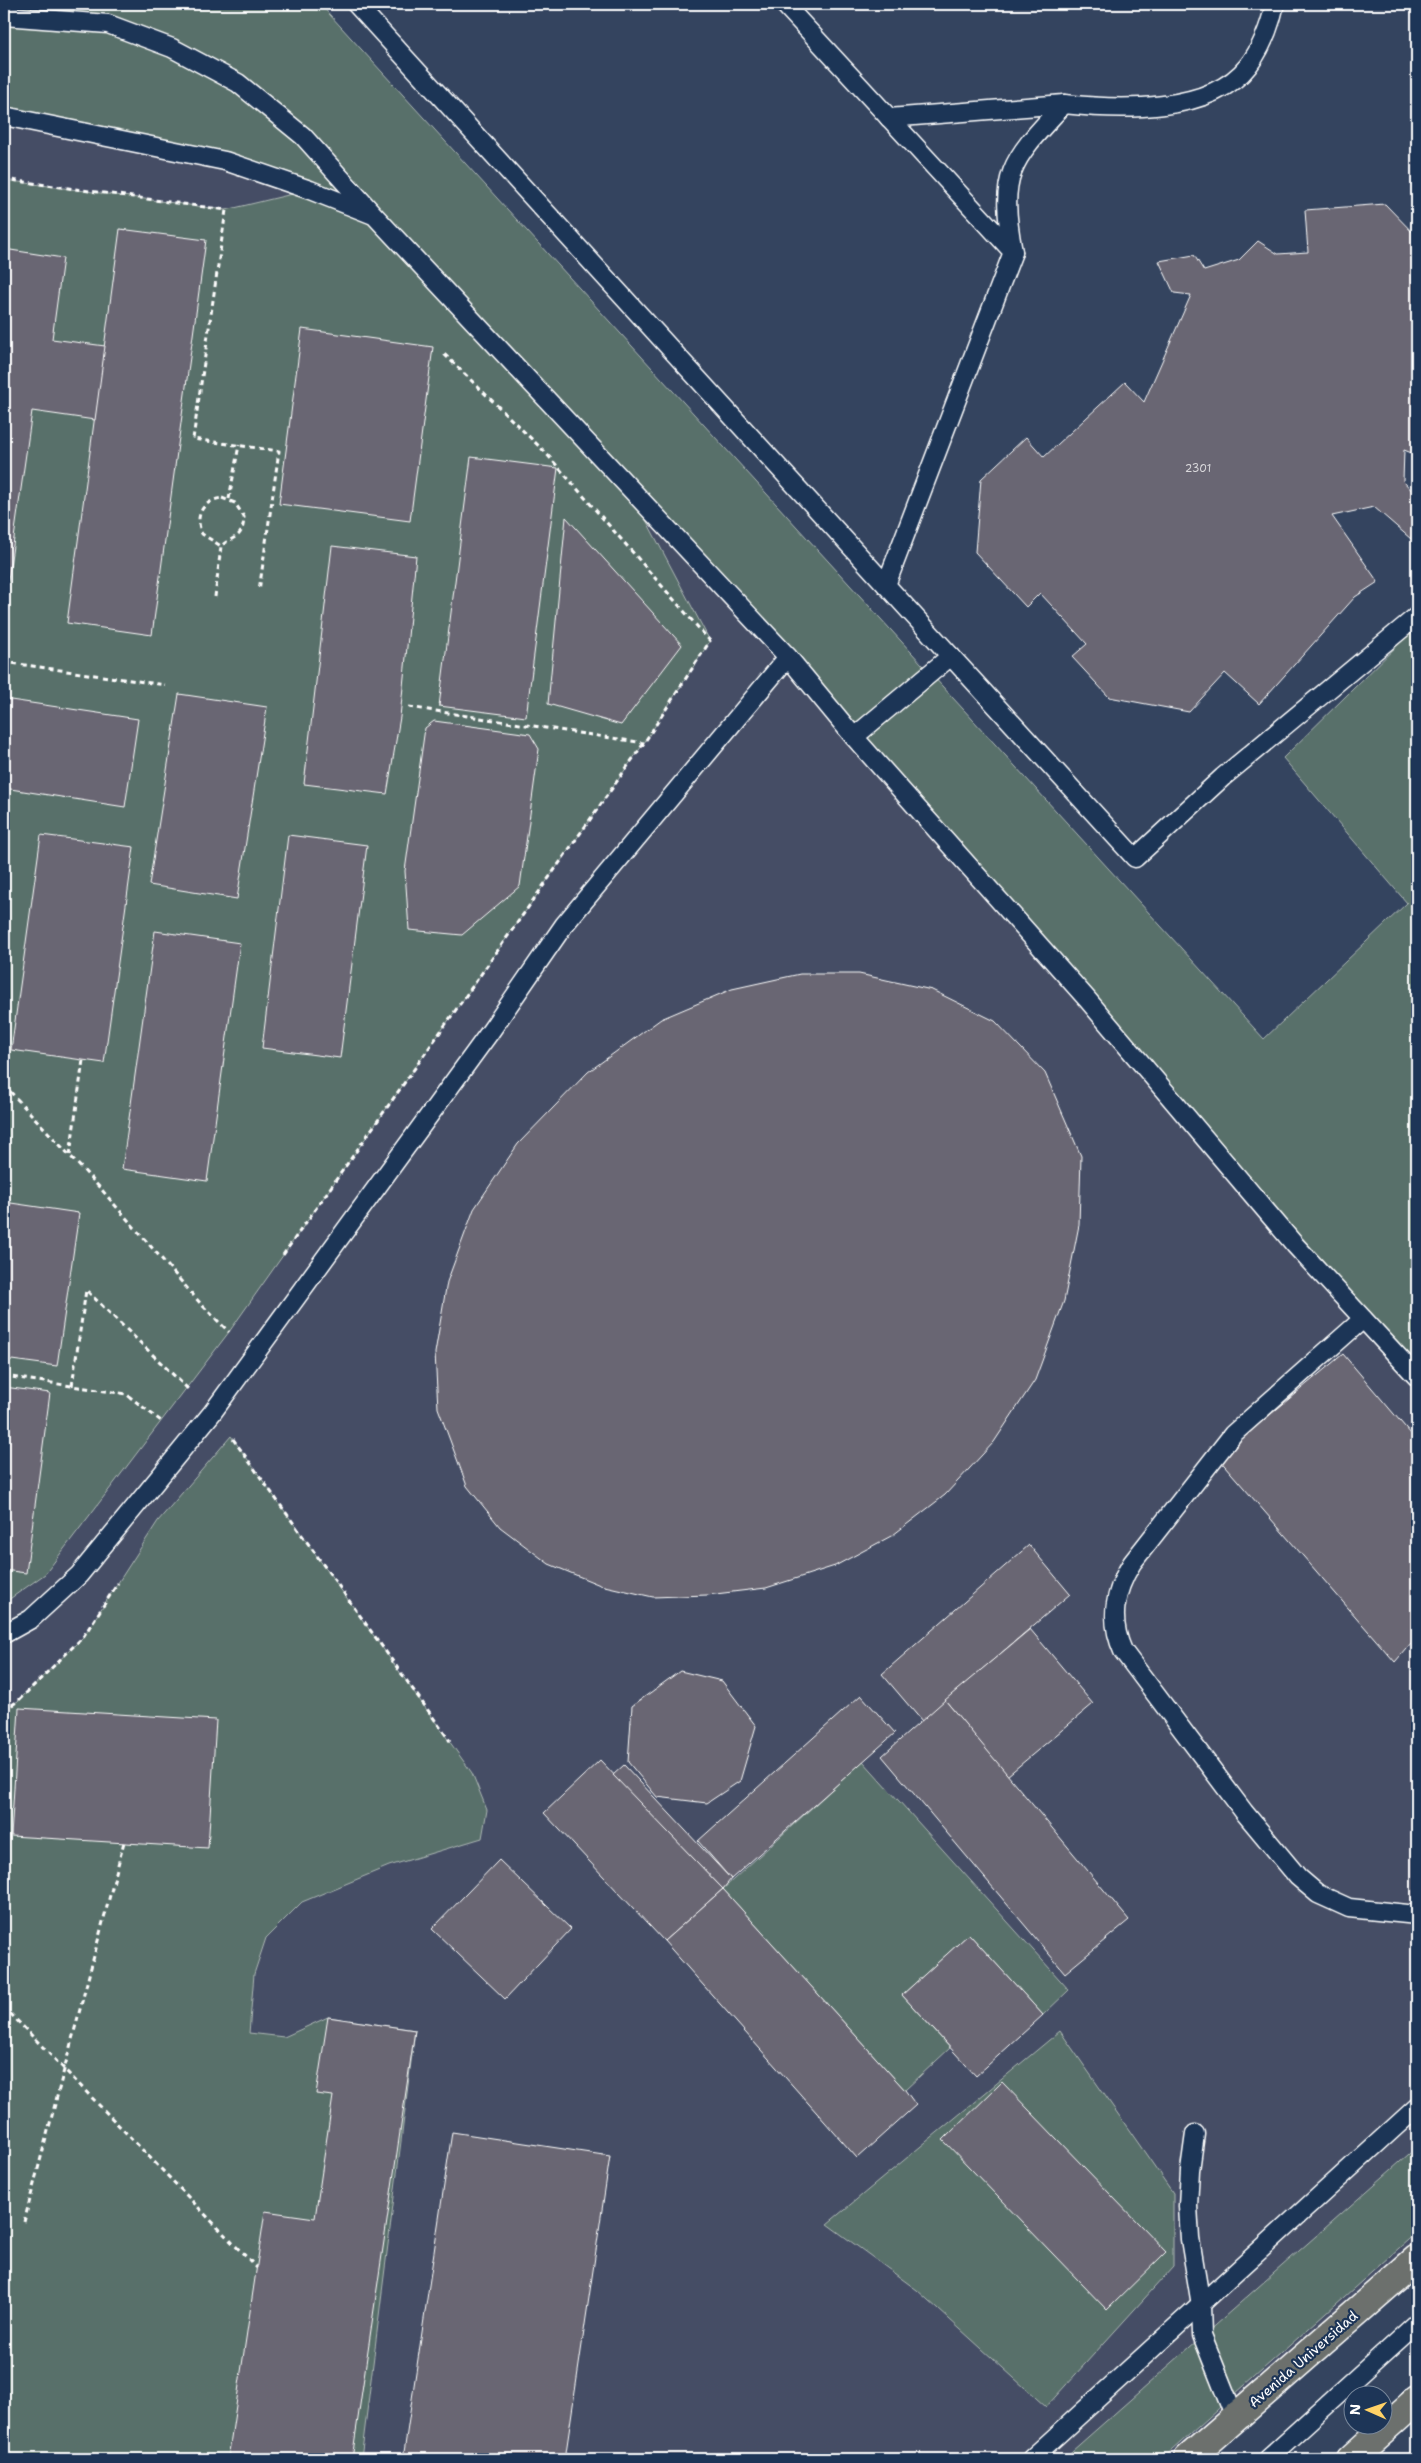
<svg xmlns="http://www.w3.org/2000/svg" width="1421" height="2463" font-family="'Shantell Sans',sans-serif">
  <rect width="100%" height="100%" fill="#34445f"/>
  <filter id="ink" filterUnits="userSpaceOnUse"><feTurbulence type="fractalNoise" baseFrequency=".02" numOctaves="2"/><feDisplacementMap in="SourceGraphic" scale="10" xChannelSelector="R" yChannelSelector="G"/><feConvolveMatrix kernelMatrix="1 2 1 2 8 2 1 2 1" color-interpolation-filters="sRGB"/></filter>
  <g filter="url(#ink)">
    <path fill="#444e65" d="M 4,119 L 310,190 L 626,482 L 1417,1377 L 1417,2259 L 1188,2459 L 4,2459 Z"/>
    <g fill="#596f6a" stroke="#acb7b4">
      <path d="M 4,4 L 320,4 L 1264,1039 L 1407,903 L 1283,758 L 1417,626 L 1417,1377 L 627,484 L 710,641 L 644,743 L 229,1332 L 45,1574 L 4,1603 L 4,180 L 226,210 L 309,190 L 4,116 Z"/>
      <path d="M 231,1436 L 472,1773 L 487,1810 L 482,1838 L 389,1866 L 302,1902 L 266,1938 L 254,1974 L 249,2033 L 284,2037 L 328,2017 L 415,2030 L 361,2459 L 4,2459 L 4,1710 L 18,1701 L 83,1637 L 158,1521 Z"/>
      <path d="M 863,1761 L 1069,1990 L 1043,2015 L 969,1934 L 902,1995 L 950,2048 L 905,2090 L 723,1889 Z"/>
      <path d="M 1060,2031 L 1173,2193 L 1173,2267 L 1046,2407 L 917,2290 L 827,2224 Z"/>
      <path d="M 1417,2147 L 1417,2232 L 1162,2459 L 1063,2459 Z"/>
    </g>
    <g fill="#696673" stroke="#fff">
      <path d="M 1385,204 L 1417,237 L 1417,455 L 1404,450 L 1403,481 L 1417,496 L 1417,519 L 1411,539 L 1374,507 L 1332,516 L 1378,582 L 1355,597 L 1259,704 L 1225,673 L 1189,712 L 1109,697 L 1072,657 L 1087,644 L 1040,593 L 1026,607 L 975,552 L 981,479 L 1026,437 L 1044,457 L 1125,382 L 1144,402 L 1191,295 L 1174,293 L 1159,261 L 1194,255 L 1204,271 L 1239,260 L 1258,241 L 1278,254 L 1308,252 L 1305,210 Z"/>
      <path d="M 120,229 L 206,240 L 152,635 L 67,623 Z"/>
      <path d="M 4,249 L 63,258 L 52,339 L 105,346 L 95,420 L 32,411 L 5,602 Z"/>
      <path d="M 302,329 L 433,347 L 410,521 L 279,504 Z"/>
      <path d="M 471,457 L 558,468 L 526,717 L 439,706 Z"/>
      <path d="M 566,517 L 682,645 L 621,725 L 548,704 Z"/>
      <path d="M 332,546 L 416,556 L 400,717 L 387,794 L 304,784 Z"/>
      <path d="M 179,694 L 267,707 L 237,899 L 149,885 Z"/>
      <path d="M 4,699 L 138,719 L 125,807 L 4,788 Z"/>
      <path d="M 434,721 L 530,734 L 539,749 L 520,886 L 462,935 L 409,930 L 405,871 L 425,728 Z"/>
      <path d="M 41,835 L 134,847 L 104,1063 L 11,1050 Z"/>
      <path d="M 288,835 L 367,845 L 340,1058 L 262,1048 Z"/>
      <path d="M 155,931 L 240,943 L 207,1181 L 122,1169 Z"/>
      <path d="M 800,974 L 859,974 L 932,990 L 995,1021 L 1045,1073 L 1081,1156 L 1079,1225 L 1064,1301 L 1035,1380 L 994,1442 L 945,1495 L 893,1535 L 835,1566 L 766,1588 L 707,1595 L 653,1597 L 600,1585 L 549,1564 L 500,1527 L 467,1486 L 438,1408 L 435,1353 L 447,1282 L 474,1209 L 518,1144 L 588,1072 L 661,1019 L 732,989 Z"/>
      <path d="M 4,1202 L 79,1213 L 57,1366 L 4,1359 Z"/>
      <path d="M 1343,1354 L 1417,1441 L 1417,1636 L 1395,1662 L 1218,1458 Z"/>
      <path d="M 4,1387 L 50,1393 L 26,1573 L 4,1570 Z"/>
      <path d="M 1029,1545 L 1070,1594 L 922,1721 L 882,1674 Z"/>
      <path d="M 1030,1629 L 1093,1704 L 1007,1776 L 945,1700 Z"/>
      <path d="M 680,1671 L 722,1681 L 756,1726 L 740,1781 L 707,1803 L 657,1797 L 628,1762 L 632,1706 Z"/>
      <path d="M 861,1695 L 895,1733 L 731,1879 L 698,1841 Z"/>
      <path d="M 945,1700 L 1129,1920 L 1065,1973 L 882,1756 Z"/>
      <path d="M 19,1708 L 216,1720 L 208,1848 L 11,1836 Z"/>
      <path d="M 600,1760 L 723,1889 L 664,1941 L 544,1813 Z"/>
      <path d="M 624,1765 L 731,1879 L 723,1889 L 613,1775 Z"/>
      <path d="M 499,1860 L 571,1929 L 505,1999 L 432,1929 Z"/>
      <path d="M 723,1889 L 905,2090 L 916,2105 L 857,2158 L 664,1941 Z"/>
      <path d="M 969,1934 L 1043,2015 L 976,2076 L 902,1995 Z"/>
      <path d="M 328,2017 L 415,2030 L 352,2459 L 228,2459 L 265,2211 L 315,2218 L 333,2096 L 316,2094 Z"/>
      <path d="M 1002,2082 L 1166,2252 L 1107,2310 L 943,2140 Z"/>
      <path d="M 452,2132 L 610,2156 L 565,2459 L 403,2459 Z"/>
    </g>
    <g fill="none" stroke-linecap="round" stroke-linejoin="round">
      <defs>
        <g id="service">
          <path d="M 356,4 L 886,585 L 1013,252 L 784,4"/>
          <path d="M 4,16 L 108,24 L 172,48 L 238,83 L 303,136 L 374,215 L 788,657 L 854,737 L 1087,999 L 1295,1245 L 1417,1377"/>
          <path d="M 1064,104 C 1117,110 1211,114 1248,66 C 1262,48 1270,26 1275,4"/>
          <path d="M 4,116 L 225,161 L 310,190 L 371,214"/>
          <path d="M 889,118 L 1064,104 C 1011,161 998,172 1013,252"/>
          <path d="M 886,585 L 1135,858 L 1223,777 L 1417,616"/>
          <path d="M 854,737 L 951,656"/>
          <path d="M 1363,1319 L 1233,1434 L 1132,1563 C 1114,1592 1109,1620 1123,1651 L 1244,1812 L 1298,1877 L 1318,1894 L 1349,1908 L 1417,1915"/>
          <path d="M 4,1634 L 31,1619 L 79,1575 L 212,1413 L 490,1032 L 564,925 L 788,657"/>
          <path d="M 1195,2134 L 1190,2170 L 1188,2206 L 1190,2239 L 1201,2305 L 1202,2335 L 1235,2418"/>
          <path d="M 1031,2459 L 1417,2107"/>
          <path d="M 1267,2459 L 1417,2323"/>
        </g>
        <g id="primary">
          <path d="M 1188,2459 L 1417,2259"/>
          <path d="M 1351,2459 L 1417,2400"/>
        </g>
      </defs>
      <use href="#service" stroke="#fff" stroke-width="21"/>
      <use href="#primary" stroke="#fff" stroke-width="31"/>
      <g stroke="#fff" stroke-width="3" stroke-dasharray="5 4" stroke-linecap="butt">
        <path d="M 4,179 L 226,210 L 193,439 L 279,451 L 259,591"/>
        <path d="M 222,498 L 235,503 L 244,517 C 243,540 234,535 221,546 L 202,534 C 194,516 202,501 222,498 Z"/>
        <path d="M 229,499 L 239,445"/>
        <path d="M 215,597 L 221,546"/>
        <path d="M 4,662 L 165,685"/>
        <path d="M 409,707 L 644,743"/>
        <path d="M 4,1085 L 101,1189 L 200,1303 L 229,1332"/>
        <path d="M 70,1155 L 83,1060"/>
        <path d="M 283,1255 L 644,743 L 710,641 L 545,452 L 442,352"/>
        <path d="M 4,1376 L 126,1394 L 161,1421"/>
        <path d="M 72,1386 L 86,1290 L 189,1390"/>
        <path d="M 233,1439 L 450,1741"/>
        <path d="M 4,1710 L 18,1701 L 83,1637 L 118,1583"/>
        <path d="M 4,2007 L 257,2268"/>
        <path d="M 24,2222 L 124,1842"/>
      </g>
      <use href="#service" stroke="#1d3557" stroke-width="18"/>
      <use href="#primary" stroke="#6c706d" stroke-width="28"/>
    </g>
  </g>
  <g text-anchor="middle" stroke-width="4.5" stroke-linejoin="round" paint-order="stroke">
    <g font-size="11" fill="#dad9dc">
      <text x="1198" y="472">2301</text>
    </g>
    <g font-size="14" fill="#fff" stroke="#1d3557">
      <text transform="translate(1303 2359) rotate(-41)" y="5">Avenida Universidad</text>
    </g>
  </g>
  <rect width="1421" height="2463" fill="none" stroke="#1d3557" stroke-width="20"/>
  <rect x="10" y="10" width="1401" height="2443" fill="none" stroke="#fff" stroke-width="2" filter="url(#ink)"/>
  <g transform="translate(1368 2410) rotate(272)"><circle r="24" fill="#1d3557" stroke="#77869a"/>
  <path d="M0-4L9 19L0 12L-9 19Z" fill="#ffd166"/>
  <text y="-8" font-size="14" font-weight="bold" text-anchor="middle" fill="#ffffff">N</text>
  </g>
</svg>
